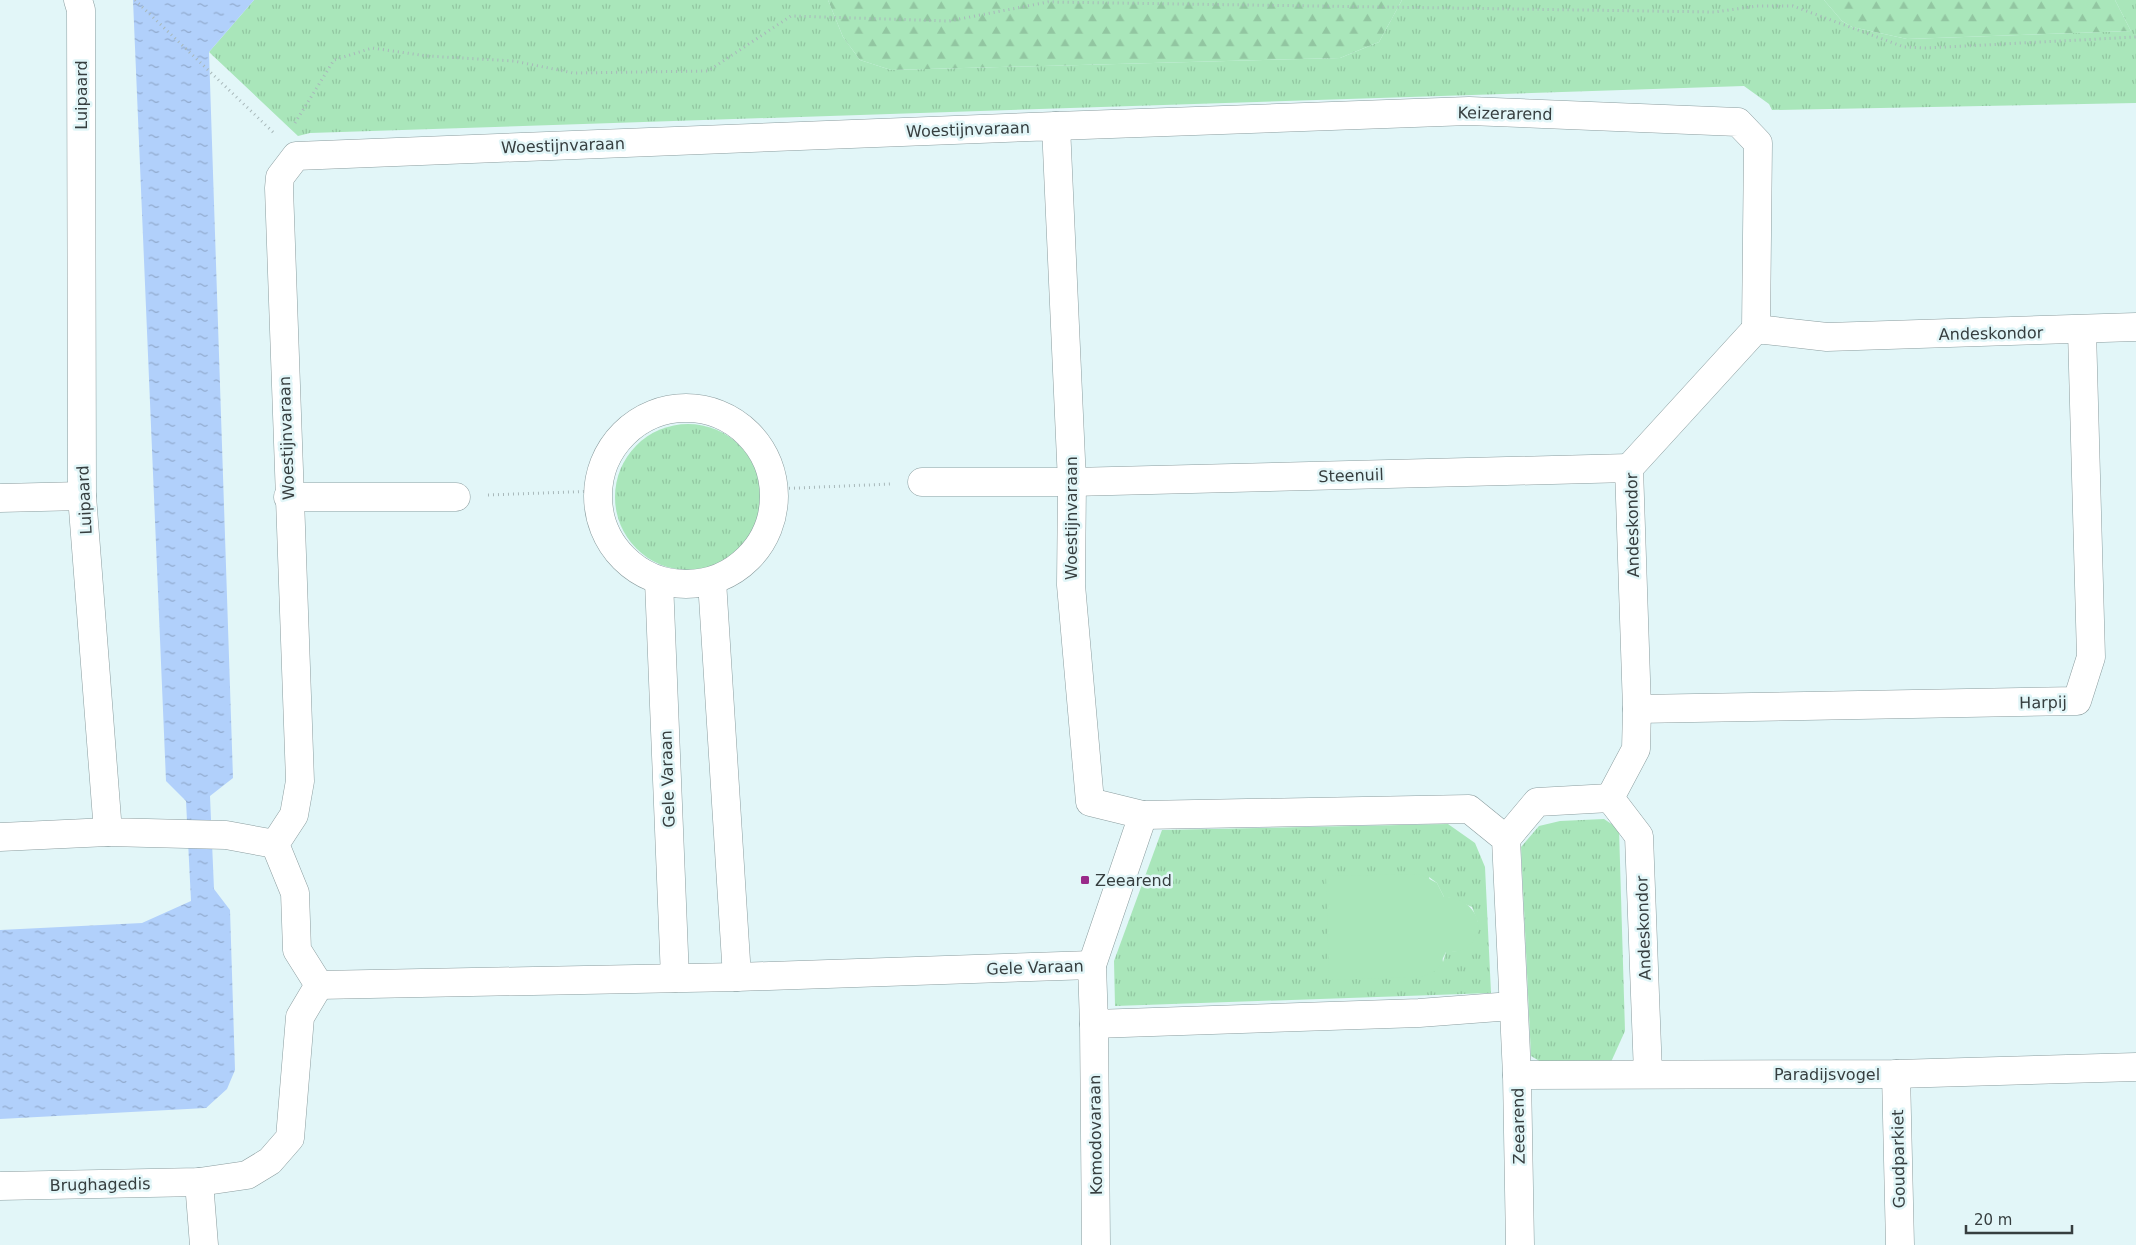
<svg xmlns="http://www.w3.org/2000/svg" width="2136" height="1245" font-family="'DejaVu Sans',sans-serif">
  <defs>
    <pattern id="grass-tufts" width="24" height="20" patternUnits="userSpaceOnUse" patternTransform="scale(1.25)"><rect width="24" height="20" fill="#a9e6ba"/><path d="M3 7l-1-3M5 7V3M7 7l1-3M15 17l-1-3M17 17v-4M19 17l1-3" fill="none" stroke="#92c6a1"/></pattern>
    <pattern id="forest-firs" width="22" height="20" patternUnits="userSpaceOnUse" patternTransform="scale(1.25)"><rect width="22" height="20" fill="#a9e6ba"/><path d="M5 1l3.5 6h-7zM16 11l3.5 6h-7z" fill="#92c6a1"/></pattern>
    <pattern id="water-ripples" width="26" height="14" patternUnits="userSpaceOnUse" patternTransform="scale(1.25)"><rect width="26" height="14" fill="#b1d0fb"/><path d="M2 4q2-2 4 0t4 0M15 11q2-2 4 0t4 0" fill="none" stroke="#91aacd"/></pattern>
  </defs>
  <rect width="100%" height="100%" fill="#e2f6f8"/>
  <g fill="url(#grass-tufts)" fill-rule="evenodd">
    <path d="M 254,0 L 828,0 L 843,37 L 860,60 L 891,70 L 1340,58 L 1379,42 L 1402,0 L 1824,0 L 1842,21 L 1852,27 L 1907,39 L 2131,31 L 2115,0 L 2136,0 L 2136,103 L 1772,110 L 1769,104 L 1744,86 L 310,133 L 298,136 L 209,52 Z"/>
    <circle cx="688" cy="497" r="73"/>
    <path d="M 1604,819 L 1619,829 L 1625,1031 L 1611,1062 L 1553,1069 L 1531,1056 L 1521,847 L 1539,826 L 1560,821 Z"/>
    <path d="M 1448,824 L 1475,843 L 1485,867 L 1491,993 L 1115,1006 L 1114,961 L 1162,830 ZM 1429,877 L 1437,883 L 1444,897 L 1448,897 L 1472,907 L 1478,923 L 1457,951 L 1446,952 L 1443,962 Z"/>
  </g>
  <g fill="url(#forest-firs)">
    <path d="M 828,0 L 1402,0 L 1379,42 L 1340,58 L 891,70 L 860,60 L 843,37 Z"/>
    <path d="M 1824,0 L 2115,0 L 2131,31 L 1907,39 L 1852,27 L 1842,21 Z"/>
  </g>
  <path fill="#a9e6ba" d="M 1420,874 L 1437,883 L 1444,897 C 1472,896 1493,929 1466,948 C 1460,952 1453,952 1446,952 L 1437,970 L 1421,977 L 1329,980 L 1326,876 Z"/>
  <path fill="url(#water-ripples)" d="M 133,0 L 254,0 L 209,52 L 233,778 L 210,796 L 214,889 L 230,910 L 235,1070 L 227,1089 L 206,1108 L 0,1119 L 0,930 L 142,923 L 191,901 L 186,801 L 166,781 Z"/>
  <g fill="none" stroke-linecap="round" stroke-linejoin="round">
    <defs>
      <g id="minor">
        <path d="M 78,0 L 81,10 L 82,496 L 108,832 L 226,835 L 275,844"/>
        <path d="M 1056,126 L 1469,111 L 1738,122 L 1758,143 L 1756,329"/>
        <circle cx="686" cy="496" r="88"/>
        <path d="M 922,482 L 1072,482 L 1629,468"/>
        <path d="M 288,497 L 456,497"/>
        <path d="M 0,498 L 82,496"/>
        <path d="M 659,581 L 675,978"/>
        <path d="M 712,581 L 737,977"/>
        <path d="M 1637,709 L 2077,701 L 2091,657 L 2082,331"/>
        <path d="M 1143,815 L 1469,809 L 1506,839 L 1517,1075 L 1520,1245"/>
        <path d="M 0,837 L 108,832"/>
        <path d="M 1506,839 L 1537,802 L 1610,798"/>
        <path d="M 319,985 L 737,977 L 1092,965"/>
        <path d="M 1094,1024 L 1096,1245"/>
        <path d="M 1648,1074 L 1639,836 L 1610,798 L 1636,749 L 1637,709 L 1629,468 L 1756,329 L 1827,337 L 2136,327"/>
        <path d="M 1896,1074 L 1900,1245"/>
        <path d="M 1517,1075 L 1896,1074 L 2136,1067"/>
        <path d="M 199,1182 L 204,1245"/>
        <path d="M 0,1186 L 199,1182 L 247,1175 L 270,1161 L 290,1138 L 300,1017 L 319,985 L 297,950 L 295,893 L 275,844 L 294,815 L 300,781 L 279,188 L 280,177 L 296,156 L 1056,126 L 1072,482 L 1071,585 L 1090,802 L 1143,815 L 1092,965 L 1094,1024 L 1419,1013 L 1512,1006"/>
      </g>
    </defs>
    <use href="#minor" stroke="#8b9d9f" stroke-width="29"/>
    <g stroke="#a8b8ba" stroke-width="3" stroke-dasharray="1 4" stroke-linecap="butt">
      <path d="M 135,0 L 275,134"/>
      <path d="M 295,123 L 334,60 L 372,48 L 427,56 L 514,61 L 573,73 L 708,71 L 791,16 L 949,21 L 1048,2 L 1715,12 L 1757,6 L 1793,6 L 1904,47 L 1927,48 L 2136,37"/>
      <path d="M 774,489 L 891,484"/>
      <path d="M 488,495 L 598,491"/>
    </g>
    <use href="#minor" stroke="#fff" stroke-width="28"/>
  </g>
  <rect fill="#992a8a" stroke="#e2f6f8" stroke-width="2" x="1080" y="875" width="10" height="10" rx="2.5"/>
  <g text-anchor="middle" stroke-width="5" stroke-linejoin="round" paint-order="stroke">
    <g font-size="16" fill="#363e3f" stroke="#e2f6f8">
      <text transform="translate(81 95) rotate(-90)" y="6">Luipaard</text>
      <text transform="translate(1505 113) rotate(1)" y="6">Keizerarend</text>
      <text transform="translate(968 129) rotate(-2)" y="6">Woestijnvaraan</text>
      <text transform="translate(563 145) rotate(-2)" y="6">Woestijnvaraan</text>
      <text transform="translate(1991 333) rotate(-1)" y="6">Andeskondor</text>
      <text transform="translate(286 438) rotate(-92)" y="6">Woestijnvaraan</text>
      <text transform="translate(1351 475) rotate(-2)" y="6">Steenuil</text>
      <text transform="translate(84 500) rotate(-93)" y="6">Luipaard</text>
      <text transform="translate(1071 518) rotate(-90)" y="6">Woestijnvaraan</text>
      <text transform="translate(1632 525) rotate(-91)" y="6">Andeskondor</text>
      <text transform="translate(2043 702) rotate(-1)" y="6">Harpij</text>
      <text transform="translate(667 779) rotate(-92)" y="6">Gele Varaan</text>
      <text transform="translate(1643 928) rotate(-92)" y="6">Andeskondor</text>
      <text transform="translate(1035 967) rotate(-2)" y="6">Gele Varaan</text>
      <text x="1827" y="1080">Paradijsvogel</text>
      <text transform="translate(1518 1126) rotate(-91)" y="6">Zeearend</text>
      <text transform="translate(1095 1135) rotate(-91)" y="6">Komodovaraan</text>
      <text transform="translate(1898 1159) rotate(-91)" y="6">Goudparkiet</text>
      <text transform="translate(100 1184) rotate(-1)" y="6">Brughagedis</text>
    </g>
    <g font-size="16" fill="#363e3f" stroke="#e2f6f8" text-anchor="start">
      <text x="1095" y="886">Zeearend</text>
    </g>
  </g>
  <path d="M1966 1225v8h106v-8" fill="none" stroke="#363e3f" stroke-width="2.5"/>
  <text x="1974" y="1225" font-size="15" fill="#363e3f" stroke="#e2f6f8" stroke-width="4" paint-order="stroke">20 m</text>
</svg>
